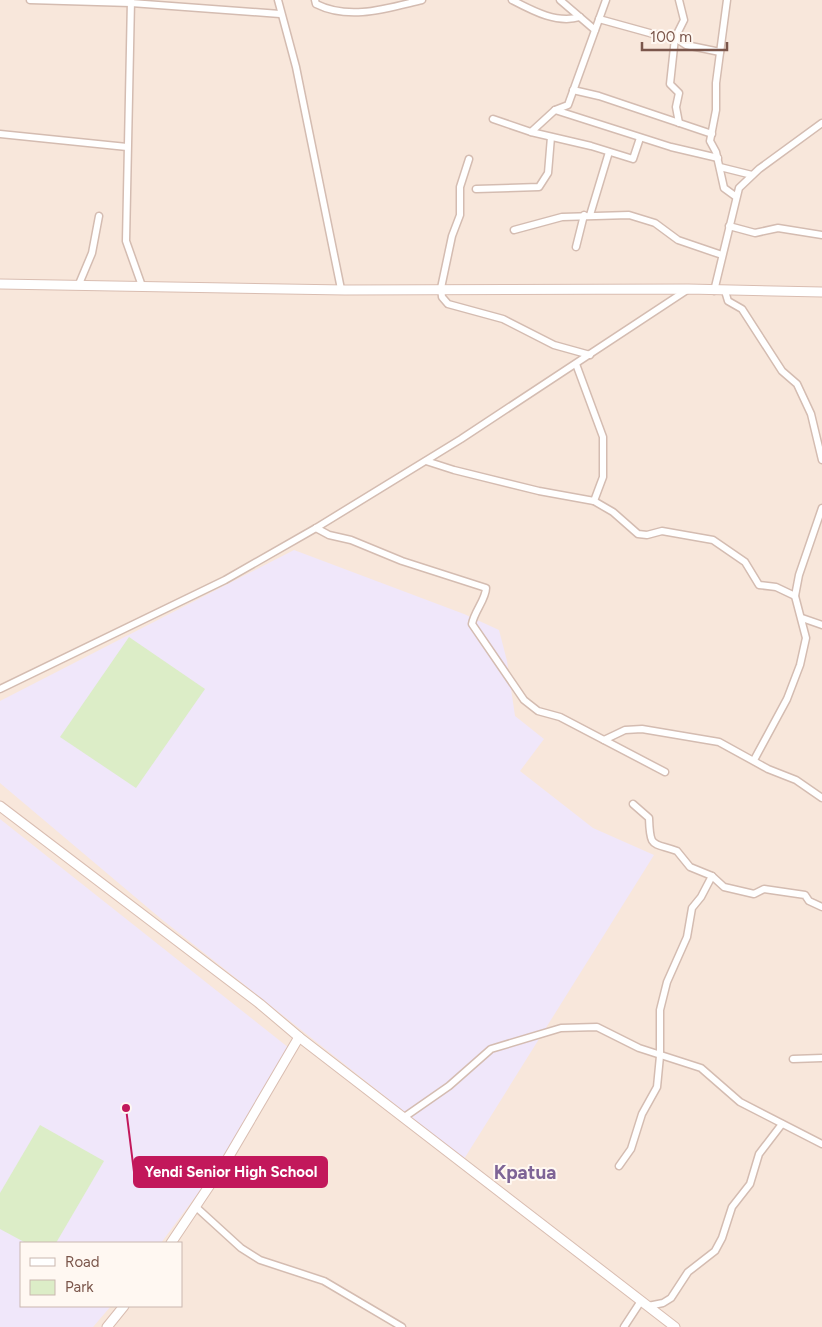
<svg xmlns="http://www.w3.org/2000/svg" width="822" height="1327" font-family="Figtree,sans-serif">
  <rect width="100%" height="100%" fill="#fdf3eb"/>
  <path fill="#f8e7db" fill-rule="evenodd" d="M 0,0 L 822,0 L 822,1327 L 0,1327 ZM 21,1243 L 181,1243 L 181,1306 L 21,1306 Z"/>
  <g fill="#f0e7fa">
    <path d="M 294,550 L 464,614 L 499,630 L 507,661 L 515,716 L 544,739 L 520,771 L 593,828 L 654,855 L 464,1159 L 160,918 L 0,783 L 0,701 Z"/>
    <path d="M 0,819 L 289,1048 L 216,1169 L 161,1243 L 21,1243 L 21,1306 L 111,1306 L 93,1327 L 0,1327 Z"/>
  </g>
  <g fill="#dcedc7">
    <path d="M 129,637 L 205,689 L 136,788 L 60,737 Z"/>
    <path d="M 40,1125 L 104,1161 L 56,1243 L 26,1243 L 0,1229 L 0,1193 Z"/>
  </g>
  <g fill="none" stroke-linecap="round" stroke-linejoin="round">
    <defs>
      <g id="street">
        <path d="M 30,0 L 131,3 L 280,14"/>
        <path d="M 131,0 L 126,241 L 142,286"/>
        <path d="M 278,0 L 296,67 L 341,289"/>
        <path d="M 315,0 L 316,4 C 350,21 388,8 422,0"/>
        <path d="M 512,0 C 533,11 557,24 580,17"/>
        <path d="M 560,0 L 595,30"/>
        <path d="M 727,0 L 716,83 L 716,110 L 710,141 L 716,152 L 724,188 L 735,196"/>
        <path d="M 599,19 L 675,40"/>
        <path d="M 675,38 L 686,45 L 720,52"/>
        <path d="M 573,90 L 599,96 L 712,134"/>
        <path d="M 555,110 L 671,147 L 718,158"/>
        <path d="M 493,119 L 531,132 L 591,146 L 633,159 L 640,138"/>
        <path d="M 679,123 L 676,107 L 679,93 L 670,84 L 675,38 L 684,20 L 679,0"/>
        <path d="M 531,132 L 555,110 L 568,105 L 606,0"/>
        <path d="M 0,134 L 127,147"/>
        <path d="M 469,159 L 460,187 L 460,215 L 452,236 L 441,288 L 442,297 L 448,304 L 503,319 L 554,345 L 590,355"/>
        <path d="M 720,167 L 752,175"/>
        <path d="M 476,189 L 539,187 L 548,173 L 551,137"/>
        <path d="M 590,215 L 609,152"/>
        <path d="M 729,226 L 755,233 L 778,228 L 822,235"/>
        <path d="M 514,230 L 562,217 L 629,215 L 655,223 L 678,240 L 722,255"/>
        <path d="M 576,247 L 584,215"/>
        <path d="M 79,284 L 92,253 L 99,216"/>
        <path d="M 714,291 L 739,188 L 759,169 L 822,123"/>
        <path d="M 725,291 L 728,301 L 742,309 L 782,371 L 797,384 L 811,414 L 822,460"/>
        <path d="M 576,364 L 603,437 L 603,477 L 594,501"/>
        <path d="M 426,461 L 454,470 L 539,491 L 594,501 L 613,512 L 638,534 L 647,535 L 662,531 L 713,540 L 745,562 L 759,585 L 776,587 L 795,596"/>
        <path d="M 316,528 L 329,535 L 351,540 L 402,561 L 486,588 C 486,599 474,612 472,624 L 524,700 L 538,711 L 560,717 L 665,772"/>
        <path d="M 802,618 L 822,625"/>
        <path d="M 0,689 L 225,580 L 316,528 L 461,439 L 687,290"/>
        <path d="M 604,740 L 625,730 L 642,729 L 719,742 L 768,769 L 796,780 L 822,798"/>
        <path d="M 754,760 L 787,699 L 800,665 L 806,638 L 795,596 L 799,575 L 822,508"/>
        <path d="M 633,804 L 649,818 C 650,849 652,842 677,851 L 690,867 L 712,876 L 724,887 L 754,894 L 764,889 L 805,895 L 809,901 L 822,907"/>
        <path d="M 793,1059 L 822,1058"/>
        <path d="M 403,1118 L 449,1086 L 491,1049 L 561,1028 L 597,1027 L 639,1048 L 701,1068 L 740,1102 L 822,1144"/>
        <path d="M 619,1166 L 631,1149 L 642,1114 L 657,1087 L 660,1056 L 660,1010 L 667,982 L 687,937 L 692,908 L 701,897 L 712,876"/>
        <path d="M 196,1207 L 241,1248 L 260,1260 L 324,1281 L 402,1327"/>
        <path d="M 648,1306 L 663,1303 L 671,1298 L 688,1272 L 715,1251 L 722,1238 L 732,1207 L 750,1184 L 759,1154 L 782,1124"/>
        <path d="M 624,1327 L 641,1301"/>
      </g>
      <g id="secondary">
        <path d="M 0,284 L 345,290 L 688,289 L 822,292"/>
        <path d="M 0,806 L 260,1004 L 299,1037 L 675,1327"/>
        <path d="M 171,1243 L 228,1158 L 299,1037"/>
        <path d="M 107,1327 L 124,1306"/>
      </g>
    </defs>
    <use href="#street" stroke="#d4bcb1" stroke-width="9"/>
    <use href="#secondary" stroke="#d9bdb1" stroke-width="11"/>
    <use href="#street" stroke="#fff" stroke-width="6"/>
    <use href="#secondary" stroke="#fff" stroke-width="9"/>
  </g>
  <g text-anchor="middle" stroke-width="4" stroke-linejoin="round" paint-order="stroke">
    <g font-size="19" font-weight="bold" fill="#7e6496" stroke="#fff8f2">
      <text x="525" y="1179">Kpatua</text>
    </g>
  </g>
  <path fill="none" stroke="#c2185b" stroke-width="2" d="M126 1108L134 1172"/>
  <circle fill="#c2185b" stroke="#fff8f2" stroke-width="2" cx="126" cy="1108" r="5"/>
  <rect fill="#c2185b" stroke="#c2185b" stroke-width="2" x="134" y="1157" width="193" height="30" rx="5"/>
  <g font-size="15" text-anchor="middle" font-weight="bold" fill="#fff">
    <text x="231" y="1177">Yendi Senior High School</text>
  </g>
  <rect x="20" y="1242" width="162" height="65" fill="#fff8f2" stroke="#cab7af"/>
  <rect x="30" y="1258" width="25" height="8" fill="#ffffff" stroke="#cab7af"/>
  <text x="65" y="1267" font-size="15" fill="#7b564b">Road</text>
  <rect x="30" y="1280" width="25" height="15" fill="#dcedc7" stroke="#cab7af"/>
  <text x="65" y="1292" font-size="15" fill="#7b564b">Park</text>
  <path d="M642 42v8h85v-8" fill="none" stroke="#7b564b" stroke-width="2.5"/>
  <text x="650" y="42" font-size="15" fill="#7b564b" stroke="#fff8f2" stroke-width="4" paint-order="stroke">100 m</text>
</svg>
